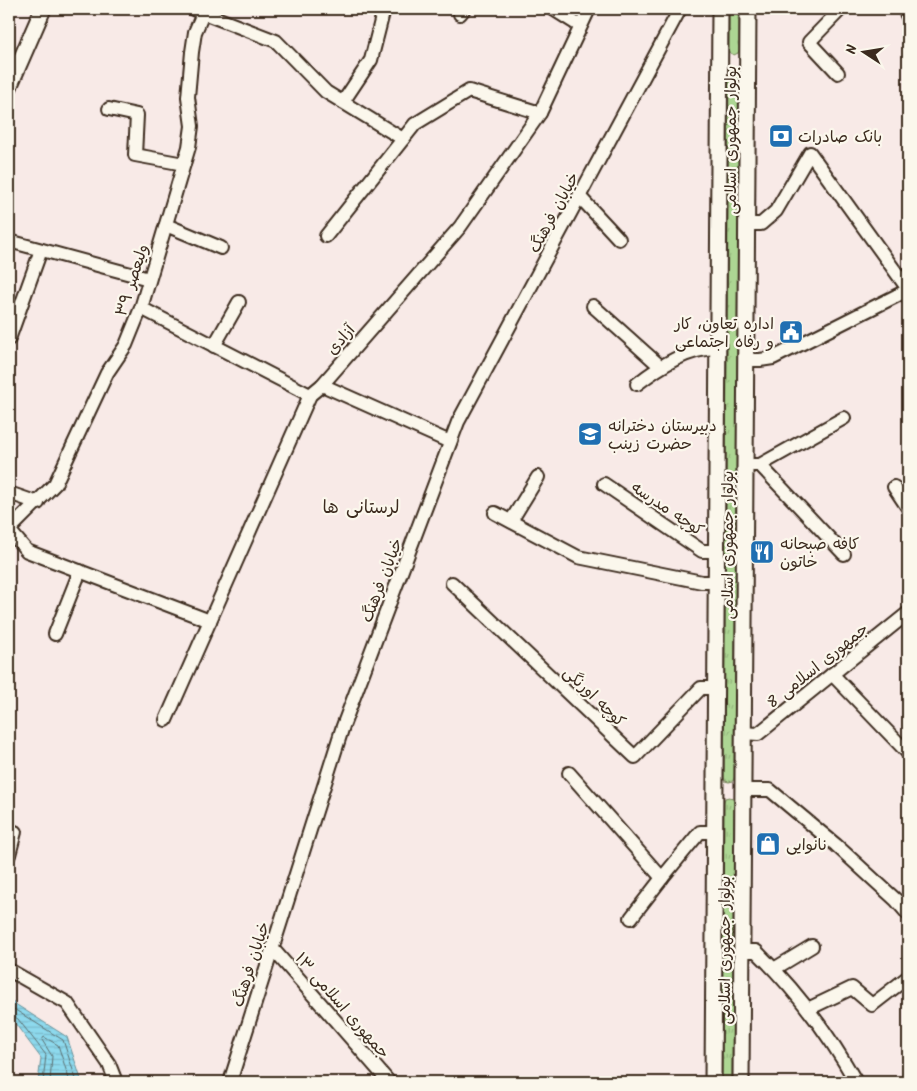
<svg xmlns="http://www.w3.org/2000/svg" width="917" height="1091" font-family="Kalam,'Playpen Sans Arabic',sans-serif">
  <defs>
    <pattern id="grass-tufts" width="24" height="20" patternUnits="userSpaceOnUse" patternTransform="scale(1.25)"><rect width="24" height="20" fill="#add693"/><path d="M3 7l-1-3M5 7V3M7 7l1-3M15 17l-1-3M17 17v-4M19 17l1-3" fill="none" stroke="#96b87e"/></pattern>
    <pattern id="water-rules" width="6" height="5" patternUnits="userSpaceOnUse" patternTransform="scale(1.25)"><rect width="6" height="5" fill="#8dd9ed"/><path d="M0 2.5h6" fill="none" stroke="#7bbacb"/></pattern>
  </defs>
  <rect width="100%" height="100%" fill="#f8eae7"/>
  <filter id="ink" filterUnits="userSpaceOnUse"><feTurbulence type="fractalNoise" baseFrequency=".02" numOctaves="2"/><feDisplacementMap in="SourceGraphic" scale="10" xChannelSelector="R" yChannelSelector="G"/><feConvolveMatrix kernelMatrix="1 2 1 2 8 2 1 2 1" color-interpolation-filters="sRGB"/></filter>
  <g filter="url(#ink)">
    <g fill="url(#grass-tufts)" stroke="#748058">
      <path d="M 729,9 L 739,9 L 739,50 L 738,53 L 734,55 L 730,53 L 729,50 Z"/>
      <path d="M 734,68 L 738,69 L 739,73 L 734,777 L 733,781 L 729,782 L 725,781 L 724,777 L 729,73 L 730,69 Z"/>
      <path d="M 729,797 L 733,798 L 734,802 L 732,1082 L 722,1082 L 724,802 L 725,798 Z"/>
    </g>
    <path fill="url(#water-rules)" stroke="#6c939a" d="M 9,1000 L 67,1037 L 82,1082 L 38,1082 L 41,1058 L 14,1022 L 9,1018 Z"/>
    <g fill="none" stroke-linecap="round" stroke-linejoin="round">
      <g stroke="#5c7071" stroke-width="1">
        <path d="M 9,1006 L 63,1040 L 77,1082"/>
        <path d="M 9,1014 L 18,1019 L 46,1055 L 43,1082"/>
        <path d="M 50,1082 L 52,1056 L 42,1040 L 44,1037 L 58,1045 L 70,1082"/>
      </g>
      <defs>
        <g id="minor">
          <path d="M 193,9 L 276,41 L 326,92 L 403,139"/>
          <path d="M 553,9 L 580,26"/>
          <path d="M 904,9 L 908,17"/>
          <path d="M 460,14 L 464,9"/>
          <path d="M 838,73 L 809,42 L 841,9"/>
          <path d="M 343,102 L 371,60 L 384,9"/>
          <path d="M 109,109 L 137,115 L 135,155 L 184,164"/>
          <path d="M 579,196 L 619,239"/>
          <path d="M 747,224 L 761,224 L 776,211 L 810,153 L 908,289"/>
          <path d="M 166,225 L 221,248"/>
          <path d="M 326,236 L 415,124 L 469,91 L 540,113"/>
          <path d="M 9,241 L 149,279"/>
          <path d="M 593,306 L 660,366"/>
          <path d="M 141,308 L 310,395"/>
          <path d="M 9,339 L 41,250"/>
          <path d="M 214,346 L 239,302"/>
          <path d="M 746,360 L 760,360 L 773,358 L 908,290"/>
          <path d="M 637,384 C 660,366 688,348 718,348"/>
          <path d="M 322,385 L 450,442"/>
          <path d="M 753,465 L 760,465 L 844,418"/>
          <path d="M 760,465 L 844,554"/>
          <path d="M 604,484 L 702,551 L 717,551"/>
          <path d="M 894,487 L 908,508"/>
          <path d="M 9,493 L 38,503"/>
          <path d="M 495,513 L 578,557 L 702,582 L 717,582"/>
          <path d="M 511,521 L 538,477"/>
          <path d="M 9,530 L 55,484 L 107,373 L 126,345 L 141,308 L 189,147 L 192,126 L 188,97 L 192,52 L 195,32 L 205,9"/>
          <path d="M 9,530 L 27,551 L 210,621"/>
          <path d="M 452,583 L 635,757 L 701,688 L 716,688"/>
          <path d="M 55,634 L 80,571"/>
          <path d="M 832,674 L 908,753"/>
          <path d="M 166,720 L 310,395 L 322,385 L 460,227 L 540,113 L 589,9"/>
          <path d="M 743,733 L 758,734 L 908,613"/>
          <path d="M 569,773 L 662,878"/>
          <path d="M 743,790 L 770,790 L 836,845 L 896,900 L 908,914"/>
          <path d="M 9,855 L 15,832"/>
          <path d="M 631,918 L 662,878 L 700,832 L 715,832"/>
          <path d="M 272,948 L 389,1082"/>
          <path d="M 742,951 L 756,951 C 796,990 829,1034 856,1082"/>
          <path d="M 774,969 L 812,946"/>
          <path d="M 9,970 L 67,1003 L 109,1064 L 116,1082"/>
          <path d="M 808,1009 L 852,988 L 872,1005 L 908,977"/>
          <path d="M 230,1082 L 343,726 L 458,422 L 680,9"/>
        </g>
        <g id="major">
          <path d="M 9,87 L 43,9"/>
          <path d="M 713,1082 L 720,9"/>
          <path d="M 741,1082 L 748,9"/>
        </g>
      </defs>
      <use href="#minor" stroke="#3b2a1e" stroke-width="16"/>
      <use href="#major" stroke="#3b2a1e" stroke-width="19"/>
      <use href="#minor" stroke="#fbf7ec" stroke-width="12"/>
      <use href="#major" stroke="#fbf7ec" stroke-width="15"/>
    </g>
  </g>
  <defs>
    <symbol id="bank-square" viewBox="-11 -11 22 22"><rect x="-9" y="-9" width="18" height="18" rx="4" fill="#1f6fb2" stroke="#fbf7ec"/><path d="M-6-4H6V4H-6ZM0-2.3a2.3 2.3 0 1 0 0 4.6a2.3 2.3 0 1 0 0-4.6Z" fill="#fff"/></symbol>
    <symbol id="civic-square" viewBox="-11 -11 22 22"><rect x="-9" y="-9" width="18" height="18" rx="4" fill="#1f6fb2" stroke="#fbf7ec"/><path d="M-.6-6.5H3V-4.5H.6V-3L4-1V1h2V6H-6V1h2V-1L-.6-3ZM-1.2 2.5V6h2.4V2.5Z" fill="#fff"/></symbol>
    <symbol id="school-square" viewBox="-11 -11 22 22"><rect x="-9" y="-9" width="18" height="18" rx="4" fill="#1f6fb2" stroke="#fbf7ec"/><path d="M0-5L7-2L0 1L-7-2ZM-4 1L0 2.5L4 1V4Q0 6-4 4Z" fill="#fff"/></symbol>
    <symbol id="restaurant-square" viewBox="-11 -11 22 22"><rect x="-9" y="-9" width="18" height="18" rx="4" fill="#1f6fb2" stroke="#fbf7ec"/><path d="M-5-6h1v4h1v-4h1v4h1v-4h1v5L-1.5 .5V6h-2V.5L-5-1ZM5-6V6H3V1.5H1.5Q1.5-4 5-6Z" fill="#fff"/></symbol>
    <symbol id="shop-square" viewBox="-11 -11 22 22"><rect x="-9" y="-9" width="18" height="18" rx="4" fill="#1f6fb2" stroke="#fbf7ec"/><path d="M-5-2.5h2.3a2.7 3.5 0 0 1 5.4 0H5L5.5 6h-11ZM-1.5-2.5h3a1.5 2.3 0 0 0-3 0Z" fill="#fff"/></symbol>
  </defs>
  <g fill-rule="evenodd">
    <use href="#bank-square" x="767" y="122" width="28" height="28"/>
    <use href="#civic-square" x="777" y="318" width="28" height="28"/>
    <use href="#school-square" x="576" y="420" width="28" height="28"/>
    <use href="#restaurant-square" x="748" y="538" width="28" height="28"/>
    <use href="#shop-square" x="754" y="830" width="28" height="28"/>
  </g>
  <g text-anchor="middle" stroke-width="4.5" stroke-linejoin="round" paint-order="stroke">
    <g font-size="16" fill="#3b2a1e" stroke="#fbf7ec" text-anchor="start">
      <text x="798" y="142">بانک صادرات</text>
      <text x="774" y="329" text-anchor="end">اداره تعاون، کار<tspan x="774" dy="18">و رفاه اجتماعی</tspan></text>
      <text x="608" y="431">دبیرستان دخترانه<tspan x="608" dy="18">حضرت زینب</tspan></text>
      <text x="780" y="549">کافه صبحانه<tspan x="780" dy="18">خاتون</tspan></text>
      <text x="786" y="850">نانوایی</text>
    </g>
    <g font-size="16" fill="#3b2a1e" stroke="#fbf7ec">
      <text transform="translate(730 140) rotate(-90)" y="6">بولوار جمهوری اسلامی</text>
      <text transform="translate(553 212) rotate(-62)" y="6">خیابان فرهنگ</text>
      <text transform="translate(131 280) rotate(-72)" y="6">ولیعصر ۳۹</text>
      <text transform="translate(340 339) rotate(-49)" y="6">آزادی</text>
      <text transform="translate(668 508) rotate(34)" y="6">کوچه مدرسه</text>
      <text transform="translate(727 545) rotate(-90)" y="6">بولوار جمهوری اسلامی</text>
      <text transform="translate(381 580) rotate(-69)" y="6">خیابان فرهنگ</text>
      <text transform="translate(817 665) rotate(-39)" y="6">جمهوری اسلامی 8</text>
      <text transform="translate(595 696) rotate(44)" y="6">کوچه اورنگی</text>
      <text transform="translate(724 950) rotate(-90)" y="6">بولوار جمهوری اسلامی</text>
      <text transform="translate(250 964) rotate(-72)" y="6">خیابان فرهنگ</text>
      <text transform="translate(343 1005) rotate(49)" y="6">جمهوری اسلامی ۱۳</text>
    </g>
    <g font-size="18" fill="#3b2a1e" stroke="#fbf7ec">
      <text x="361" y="513">لرستانی ها</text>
    </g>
  </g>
  <rect width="917" height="1091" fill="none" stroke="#fbf7ec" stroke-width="30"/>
  <rect x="15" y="15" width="887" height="1061" fill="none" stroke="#3b2a1e" stroke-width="2" filter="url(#ink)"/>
  <g transform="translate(864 52) rotate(282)" stroke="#fbf7ec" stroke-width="4" paint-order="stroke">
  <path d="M0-4L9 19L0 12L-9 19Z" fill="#3b2a1e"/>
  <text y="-8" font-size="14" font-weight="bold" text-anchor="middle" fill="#3b2a1e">N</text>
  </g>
</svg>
